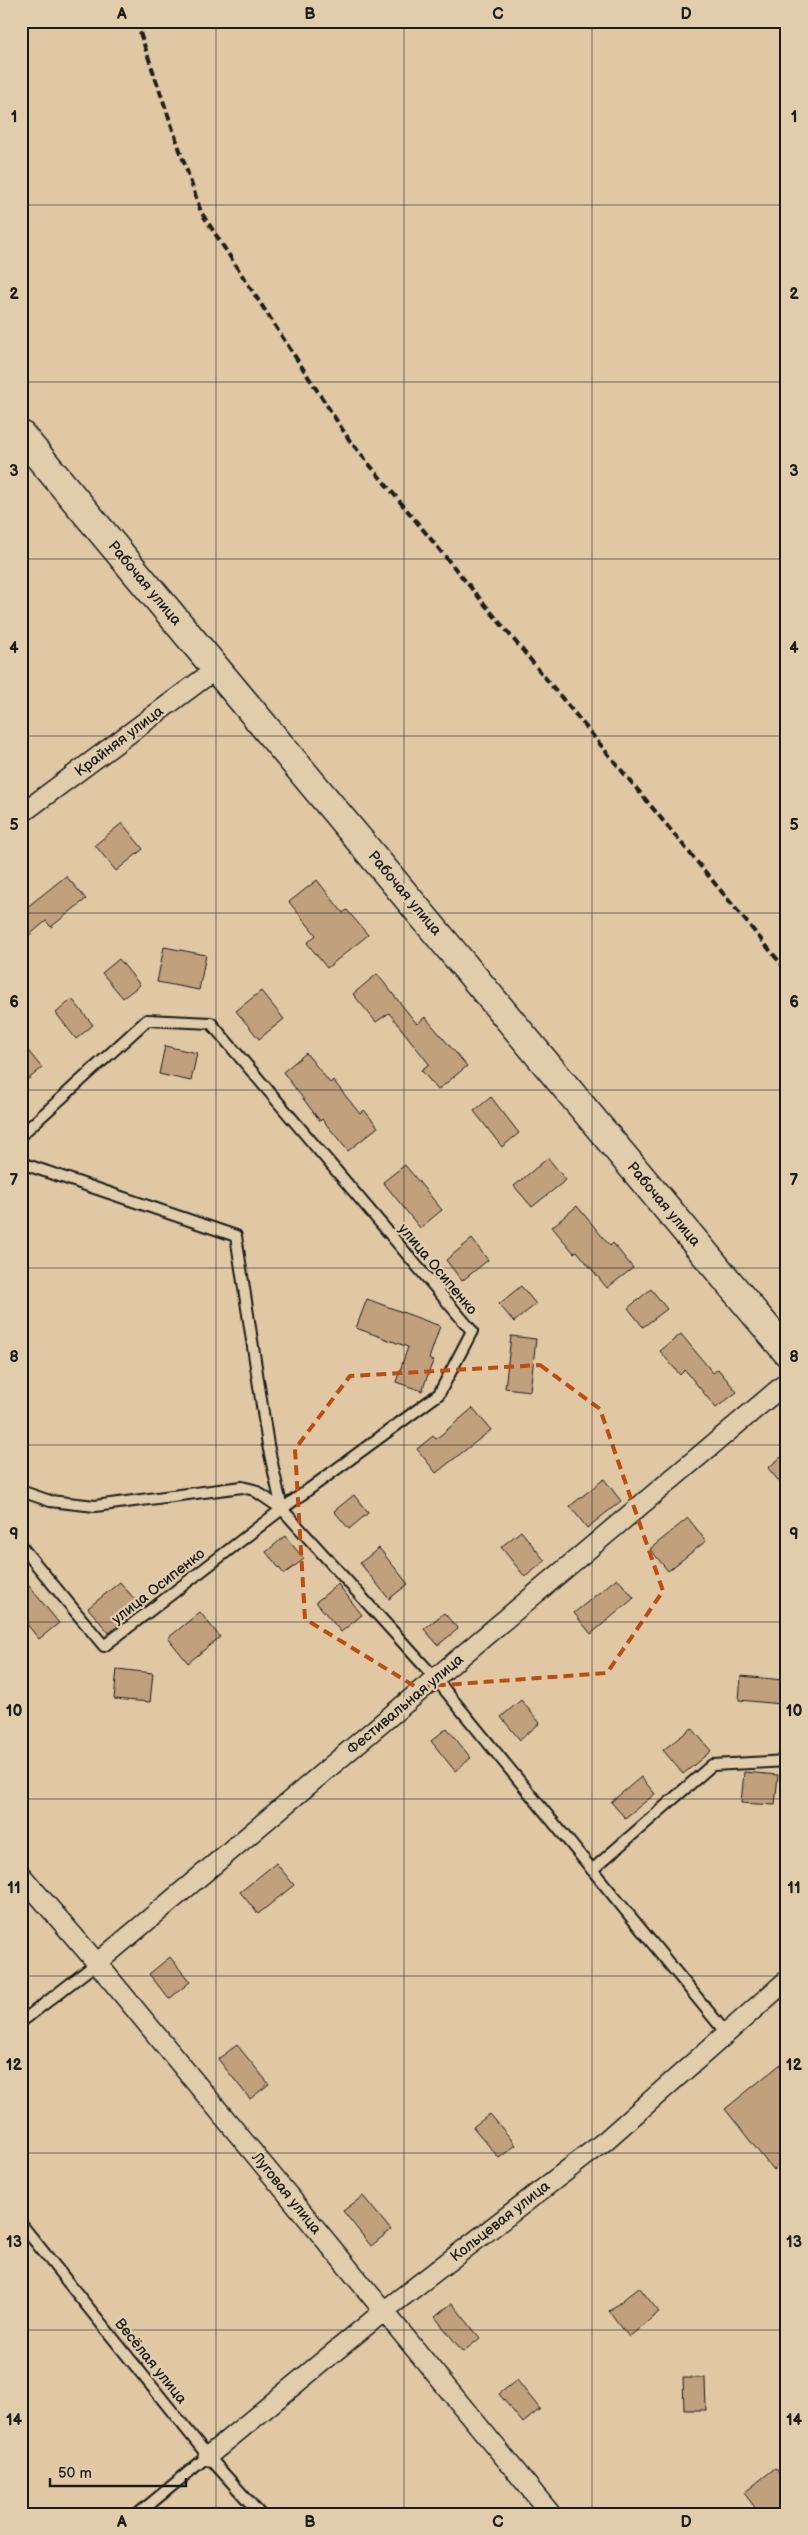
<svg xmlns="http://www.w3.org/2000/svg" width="808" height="2535" font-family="'Balsamiq Sans',sans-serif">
  <rect width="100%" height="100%" fill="#e0c8a5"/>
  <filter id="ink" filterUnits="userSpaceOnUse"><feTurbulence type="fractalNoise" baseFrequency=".02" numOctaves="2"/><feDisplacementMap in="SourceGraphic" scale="10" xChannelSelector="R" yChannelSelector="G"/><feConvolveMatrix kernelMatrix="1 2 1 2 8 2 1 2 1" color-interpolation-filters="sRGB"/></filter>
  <g filter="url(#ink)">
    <g fill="#c1a07d" stroke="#1c1c1c">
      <path d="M 122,823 L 143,849 L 116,871 L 95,845 Z"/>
      <path d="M 66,876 L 86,899 L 51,927 L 46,921 L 21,942 L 21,912 Z"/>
      <path d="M 317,880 L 343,913 L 347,910 L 368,935 L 327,968 L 307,943 L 316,935 L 289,902 Z"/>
      <path d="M 164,947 L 206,955 L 199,990 L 157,982 Z"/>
      <path d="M 119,959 L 140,985 L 123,998 L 102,973 Z"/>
      <path d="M 377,974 L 417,1024 L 425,1017 L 467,1066 L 438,1090 L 421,1070 L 429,1064 L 389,1013 L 376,1022 L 353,994 Z"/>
      <path d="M 261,991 L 284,1019 L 259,1039 L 236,1011 Z"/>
      <path d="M 72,999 L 93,1025 L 76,1039 L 56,1013 Z"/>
      <path d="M 21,1042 L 42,1068 L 21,1085 Z"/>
      <path d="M 165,1046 L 197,1053 L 191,1081 L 159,1074 Z"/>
      <path d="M 306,1053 L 330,1083 L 333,1080 L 360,1114 L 364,1110 L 378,1127 L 348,1151 L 322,1119 L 320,1121 L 283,1072 Z"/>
      <path d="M 491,1097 L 519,1133 L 502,1147 L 474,1111 Z"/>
      <path d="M 548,1158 L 566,1180 L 532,1207 L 514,1186 Z"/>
      <path d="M 405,1165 L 442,1210 L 420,1228 L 383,1182 Z"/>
      <path d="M 577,1206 L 610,1246 L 613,1243 L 633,1268 L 607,1288 L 577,1251 L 574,1253 L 552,1227 Z"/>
      <path d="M 472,1239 L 488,1260 L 462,1281 L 446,1260 Z"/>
      <path d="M 521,1286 L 536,1304 L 514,1322 L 499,1304 Z"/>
      <path d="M 651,1289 L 667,1309 L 643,1327 L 628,1308 Z"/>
      <path d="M 367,1299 L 440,1326 L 429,1359 L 433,1361 L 422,1391 L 396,1382 L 408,1347 L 356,1328 Z"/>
      <path d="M 681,1334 L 713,1373 L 718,1369 L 737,1392 L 716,1408 L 685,1370 L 680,1375 L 660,1351 Z"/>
      <path d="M 511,1336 L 536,1339 L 530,1391 L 505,1388 Z"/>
      <path d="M 473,1408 L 491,1430 L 436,1473 L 417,1449 L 433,1436 L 436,1439 Z"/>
      <path d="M 787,1452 L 787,1491 L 768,1468 Z"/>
      <path d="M 604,1479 L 621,1501 L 587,1528 L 570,1506 Z"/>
      <path d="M 354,1495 L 368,1513 L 349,1529 L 334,1511 Z"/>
      <path d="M 688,1518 L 706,1541 L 668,1571 L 650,1549 Z"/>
      <path d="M 521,1531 L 545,1561 L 525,1577 L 501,1547 Z"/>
      <path d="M 285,1536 L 304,1559 L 284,1574 L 266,1552 Z"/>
      <path d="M 379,1548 L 408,1584 L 389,1599 L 360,1563 Z"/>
      <path d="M 21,1576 L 59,1623 L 39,1639 L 21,1617 Z"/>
      <path d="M 617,1578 L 634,1598 L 591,1634 L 574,1613 Z"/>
      <path d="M 120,1582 L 141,1607 L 109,1633 L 88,1608 Z"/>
      <path d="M 338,1584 L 362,1615 L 341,1632 L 316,1602 Z"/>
      <path d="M 200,1612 L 220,1637 L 188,1663 L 168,1638 Z"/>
      <path d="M 444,1613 L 458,1629 L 438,1645 L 424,1629 Z"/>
      <path d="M 117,1669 L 153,1673 L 150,1702 L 114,1699 Z"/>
      <path d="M 741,1676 L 783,1680 L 781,1704 L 739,1700 Z"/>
      <path d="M 521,1700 L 540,1723 L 520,1740 L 501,1717 Z"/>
      <path d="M 447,1728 L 471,1758 L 455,1771 L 431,1741 Z"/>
      <path d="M 692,1728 L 711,1751 L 683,1774 L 663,1750 Z"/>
      <path d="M 744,1772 L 778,1775 L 775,1805 L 741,1803 Z"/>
      <path d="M 641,1777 L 655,1794 L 625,1818 L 611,1802 Z"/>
      <path d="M 276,1863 L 294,1885 L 258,1914 L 240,1892 Z"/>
      <path d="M 170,1957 L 190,1982 L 169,1999 L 149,1974 Z"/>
      <path d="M 237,2045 L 269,2084 L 250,2099 L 218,2059 Z"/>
      <path d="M 787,2059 L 787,2121 L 781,2126 L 787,2134 L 787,2159 L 773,2170 L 725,2109 Z"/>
      <path d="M 490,2114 L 516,2145 L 499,2158 L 473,2127 Z"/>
      <path d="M 363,2196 L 391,2230 L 371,2246 L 343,2211 Z"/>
      <path d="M 639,2287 L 659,2312 L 629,2337 L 609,2311 Z"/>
      <path d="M 452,2303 L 480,2338 L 463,2352 L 435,2317 Z"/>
      <path d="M 683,2378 L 705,2378 L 706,2410 L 684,2410 Z"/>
      <path d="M 517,2380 L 540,2409 L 523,2423 L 499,2394 Z"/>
      <path d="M 775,2468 L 787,2482 L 787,2514 L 760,2514 L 744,2493 Z"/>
    </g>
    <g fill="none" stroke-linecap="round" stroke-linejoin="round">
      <defs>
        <g id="service">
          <path d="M 21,1135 L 147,1020 L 211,1023 L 472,1331 L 439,1394 L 282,1509 L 104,1646 L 21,1546"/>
          <path d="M 21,1163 L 236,1236 L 268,1445 L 282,1509"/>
          <path d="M 21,1210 L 21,1217"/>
          <path d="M 21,1491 L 50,1501 L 95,1506 L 242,1487 L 254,1490 L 282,1509 L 435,1678 L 726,2033"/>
          <path d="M 592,1870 L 712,1765 L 787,1761"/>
          <path d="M 21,2022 L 97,1963"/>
          <path d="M 21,2224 L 208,2456 L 260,2514"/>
          <path d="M 138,2514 L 208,2456"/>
        </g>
        <g id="minor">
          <path d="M 21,814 L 216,669"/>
          <path d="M 21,1875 L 97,1963 L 551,2514"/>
          <path d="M 97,1963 L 787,1382"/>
          <path d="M 208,2456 L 384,2311 L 605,2141 L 787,1980"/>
        </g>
        <path id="secondary" d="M 21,435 L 787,1352"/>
      </defs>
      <use href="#service" stroke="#1c1c1c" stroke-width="14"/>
      <use href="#minor" stroke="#1c1c1c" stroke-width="22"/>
      <use href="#secondary" stroke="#1c1c1c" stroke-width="31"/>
      <use href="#service" stroke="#e1cdab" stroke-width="10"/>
      <use href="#minor" stroke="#e1cdab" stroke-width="19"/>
      <use href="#secondary" stroke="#e1cdab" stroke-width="28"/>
      <path stroke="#1c1c1c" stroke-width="4" stroke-dasharray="8 4" stroke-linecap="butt" d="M 136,21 L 201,212 L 350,441 L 787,971"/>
    </g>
  </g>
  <path fill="none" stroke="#bf4d0f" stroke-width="4" stroke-dasharray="10 6" stroke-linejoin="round" d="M 540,1365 L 600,1409 L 663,1591 L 607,1673 L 416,1687 L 305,1619 L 295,1449 L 350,1376 Z"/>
  <path fill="none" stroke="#1c1c1c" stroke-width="1" stroke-opacity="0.55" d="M 216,21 L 216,2514M 404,21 L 404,2514M 592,21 L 592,2514M 21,205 L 787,205M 21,382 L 787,382M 21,559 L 787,559M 21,736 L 787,736M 21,913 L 787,913M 21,1090 L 787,1090M 21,1268 L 787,1268M 21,1445 L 787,1445M 21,1622 L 787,1622M 21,1799 L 787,1799M 21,1976 L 787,1976M 21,2153 L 787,2153M 21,2330 L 787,2330"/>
  <g text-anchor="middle" stroke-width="4.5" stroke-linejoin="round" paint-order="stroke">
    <g font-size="15" fill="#1c1c1c" stroke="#e1cdab">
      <text transform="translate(145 583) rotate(50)" y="5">Рабочая улица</text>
      <text transform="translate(119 741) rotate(-37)" y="5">Крайняя улица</text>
      <text transform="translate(405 893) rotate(50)" y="5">Рабочая улица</text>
      <text transform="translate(664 1204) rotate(50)" y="5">Рабочая улица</text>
      <text transform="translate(438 1269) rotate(50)" y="5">улица Осипенко</text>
      <text transform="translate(158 1586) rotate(-38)" y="5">улица Осипенко</text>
      <text transform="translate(405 1704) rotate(-40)" y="5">Фестивальная улица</text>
      <text transform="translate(287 2193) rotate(51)" y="5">Луговая улица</text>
      <text transform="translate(500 2221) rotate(-38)" y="5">Кольцевая улица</text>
      <text transform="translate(151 2361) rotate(51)" y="5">Весёлая улица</text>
    </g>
  </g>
  <rect width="808" height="2535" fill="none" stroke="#e1cdab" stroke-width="55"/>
  <path d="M50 2478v8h136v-8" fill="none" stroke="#1c1c1c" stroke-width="2.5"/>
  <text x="58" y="2478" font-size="15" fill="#1c1c1c" stroke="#e1cdab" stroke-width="4" paint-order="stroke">50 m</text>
  <rect x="28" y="28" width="752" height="2480" fill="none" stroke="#1c1c1c" stroke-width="2"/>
  <g font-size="16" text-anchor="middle" font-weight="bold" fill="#1c1c1c">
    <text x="122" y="19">A</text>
    <text x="310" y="19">B</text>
    <text x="498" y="19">C</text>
    <text x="686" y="19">D</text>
    <text x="14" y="122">1</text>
    <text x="794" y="122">1</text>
    <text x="14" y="299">2</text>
    <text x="794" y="299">2</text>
    <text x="14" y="476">3</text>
    <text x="794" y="476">3</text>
    <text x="14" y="653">4</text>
    <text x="794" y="653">4</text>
    <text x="14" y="830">5</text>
    <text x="794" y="830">5</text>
    <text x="14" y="1007">6</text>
    <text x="794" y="1007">6</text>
    <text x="14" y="1185">7</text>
    <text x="794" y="1185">7</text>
    <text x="14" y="1362">8</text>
    <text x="794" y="1362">8</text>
    <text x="14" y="1539">9</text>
    <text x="794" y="1539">9</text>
    <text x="14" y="1716">10</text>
    <text x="794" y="1716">10</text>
    <text x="14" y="1893">11</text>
    <text x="794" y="1893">11</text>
    <text x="14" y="2070">12</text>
    <text x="794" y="2070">12</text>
    <text x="14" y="2247">13</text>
    <text x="794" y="2247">13</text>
    <text x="14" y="2425">14</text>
    <text x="794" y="2425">14</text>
    <text x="122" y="2527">A</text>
    <text x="310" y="2527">B</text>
    <text x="498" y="2527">C</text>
    <text x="686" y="2527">D</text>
  </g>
</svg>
